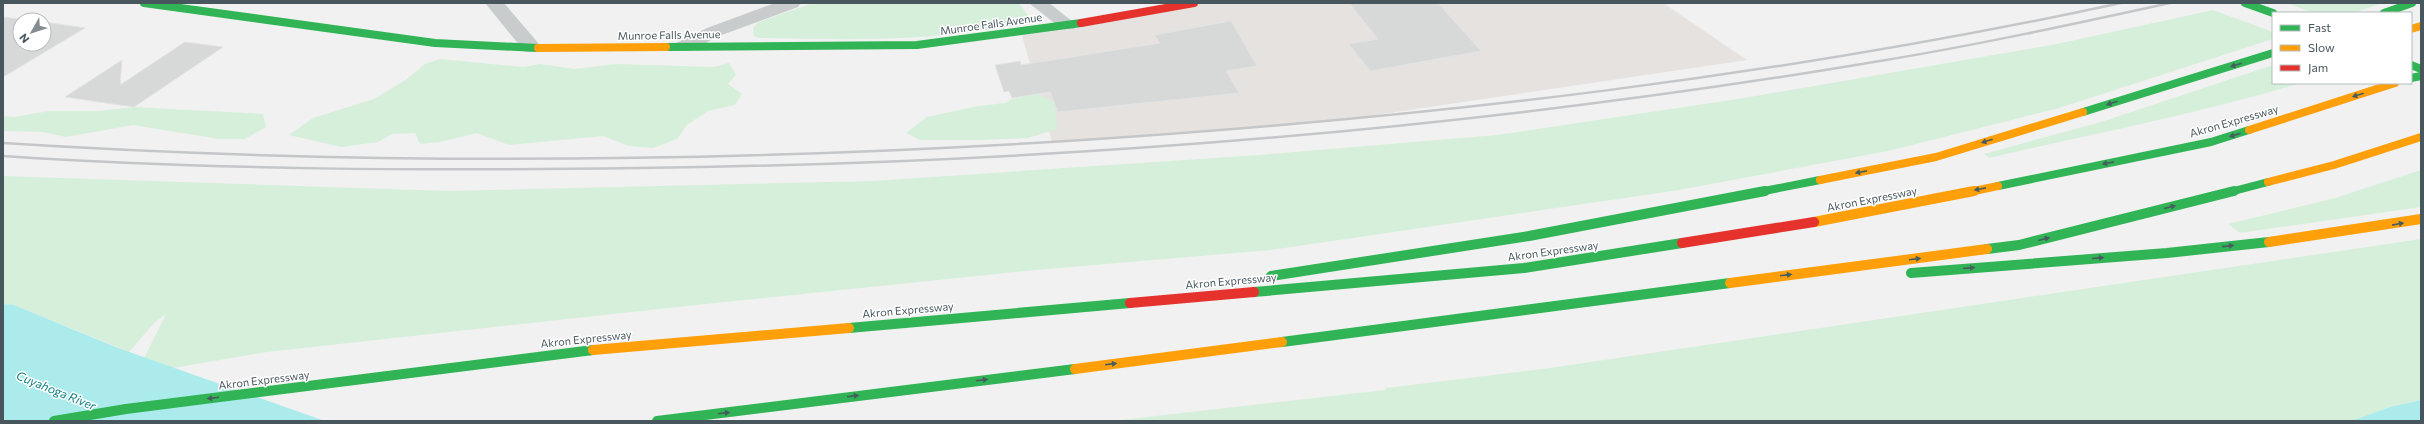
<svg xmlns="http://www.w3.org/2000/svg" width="2424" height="424" font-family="Commissioner,sans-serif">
  <rect width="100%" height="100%" fill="#f1f1f1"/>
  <path fill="#e6e2df" d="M 1194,3 L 1674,3 L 1666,5 L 1747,60 L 1342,120 L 1052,142 L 1021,32 Z"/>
  <g fill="#d6efdb">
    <path d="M 813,3 L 1019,3 L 1028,15 L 1026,19 C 1012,28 994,29 977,31 C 904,42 831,39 758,38 L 754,36 C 752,29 753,26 759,22 Z"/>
    <path d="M 2286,3 L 2382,3 L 2354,13 L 2314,13 Z"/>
    <path d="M 2213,10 L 2273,32 L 2273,39 L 2059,108 L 1888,151 L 1679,190 L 1271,250 L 1036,270 L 705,304 L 267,352 L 173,368 L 144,358 L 166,314 L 154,323 L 129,352 L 14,305 L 3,304 L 3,176 L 449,191 L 873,181 L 1259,155 L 1497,135 L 1744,98 L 2057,44 Z"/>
    <path d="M 440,59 L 524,67 L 539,64 L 575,69 L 615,64 L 714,67 L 729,63 L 736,75 L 728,84 L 742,94 L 735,105 L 708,111 L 687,125 L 677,139 L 653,148 L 629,146 L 603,136 L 509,145 L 477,133 L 440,142 L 420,144 L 415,133 L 392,134 L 378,142 L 341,147 L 289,135 L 313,118 L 374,99 L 407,79 L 425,64 Z"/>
    <path d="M 2273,65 L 2273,83 L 2301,83 C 2198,114 2093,134 1989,158 L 1984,154 L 2104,121 Z"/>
    <path d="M 1038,94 L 1054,102 L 1058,129 L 1028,138 L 980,140 L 920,140 L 906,133 L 927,117 L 978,106 L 1005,103 L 1012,99 Z"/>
    <path d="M 134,107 L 263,114 L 266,127 L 245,139 L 219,139 L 133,125 L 66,137 L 42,132 L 3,131 L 3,116 L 14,117 L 49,111 L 98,111 Z"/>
    <path d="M 2421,170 L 2421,207 L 2240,233 L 2228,224 L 2335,198 Z"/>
    <path d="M 2421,239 L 2421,400 L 2390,407 L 2351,421 L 1112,421 L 1385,390 L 1386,388 L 1543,369 Z"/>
  </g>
  <g fill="#acebec">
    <path d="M 3,304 L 14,305 L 118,348 L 325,421 L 3,421 Z"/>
    <path d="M 2421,400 L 2421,421 L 2351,421 L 2390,407 Z"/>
  </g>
  <g fill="#d7d9d9" stroke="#e2e3e4">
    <path d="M 1349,3 L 1438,3 L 1481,51 L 1370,71 L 1349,44 L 1378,39 Z"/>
    <path d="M 3,17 L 27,20 L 20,20 L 20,44 L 44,44 L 44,22 L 85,28 L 3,77 Z"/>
    <path d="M 1231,21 L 1257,66 L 1226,71 L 1239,93 L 1058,112 L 1050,92 L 1012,98 L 1009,91 L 1004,92 L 995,65 L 1020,61 L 1021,65 L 1160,43 L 1154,35 Z"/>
    <path d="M 185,42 L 223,47 L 134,107 L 65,97 L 122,60 L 120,85 Z"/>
  </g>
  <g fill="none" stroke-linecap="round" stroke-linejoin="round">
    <g fill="#c8cccd" fill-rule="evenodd">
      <path d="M 485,3 L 504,3 L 539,44 L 541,48 L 539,52 L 525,52 Z"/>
      <path d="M 775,3 L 801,3 L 798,7 L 719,36 L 690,51 L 676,51 L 674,47 L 676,43 L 707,28 Z"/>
      <path d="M 1029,3 L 1049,3 L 1077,25 L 1074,29 L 1062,29 Z"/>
    </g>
    <g stroke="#30b455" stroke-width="8">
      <path d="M 144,3 L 435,43 L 538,48"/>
      <path d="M 2245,3 L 2273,13"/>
      <path d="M 2384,13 L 2412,3"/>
      <path d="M 666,47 L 917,45 L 1081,23"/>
      <path d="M 2411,65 L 2421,69"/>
      <path d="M 2411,78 L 2421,76"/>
      <path d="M 2083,112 L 2273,53"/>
      <path d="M 1998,186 L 2211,142 L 2249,130"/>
      <path d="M 1759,192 L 1820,180"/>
      <path d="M 2230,192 L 2268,182"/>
    </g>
    <g stroke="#30b455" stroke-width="10">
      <path d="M 1987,249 L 2019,245 L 2234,191"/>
      <path d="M 1911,273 L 2167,253 L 2269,242"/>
      <path d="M 1271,276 L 1529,236 L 1765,191"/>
      <path d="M 1254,292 L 1524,268 L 1682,243"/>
      <path d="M 849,328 L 1130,303"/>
      <path d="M 1282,342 L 1730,283"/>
      <path d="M 54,421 L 126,409 L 593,350"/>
      <path d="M 657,421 L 1075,369"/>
    </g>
    <g stroke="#ff9f0a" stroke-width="8">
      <path d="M 2411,29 L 2421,26"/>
      <path d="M 538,48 L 666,47"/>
      <path d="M 2249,130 L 2395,83"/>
      <path d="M 1820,180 L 1936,157 L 2083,112"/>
      <path d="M 2268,182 L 2334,165 L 2421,137"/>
      <path d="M 1969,192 L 1998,186"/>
    </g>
    <g stroke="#ff9f0a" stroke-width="10">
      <path d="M 1814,222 L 1974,191"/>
      <path d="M 2269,242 L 2421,219"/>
      <path d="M 1730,283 L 1987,249"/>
      <path d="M 593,350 L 849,328"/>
      <path d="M 1075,369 L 1282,342"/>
    </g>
    <path stroke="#e5322d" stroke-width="8" d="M 1081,23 L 1194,3"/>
    <g stroke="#e5322d" stroke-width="10">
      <path d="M 1682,243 L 1814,222"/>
      <path d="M 1130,303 L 1254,292"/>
    </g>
    <g stroke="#c4c6c8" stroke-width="2.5">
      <path d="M 3,143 C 363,166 723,163 1083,140 C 1433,117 1778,77 2121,3"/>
      <path d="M 3,156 C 214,170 426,171 638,168 C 1054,163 1470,130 1880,61 C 1977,45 2074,24 2170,3"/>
    </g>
  </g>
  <defs><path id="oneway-solid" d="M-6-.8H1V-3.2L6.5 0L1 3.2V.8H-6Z"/></defs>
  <g fill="#475c5d">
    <use href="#oneway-solid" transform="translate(2236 65) rotate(163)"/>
    <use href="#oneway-solid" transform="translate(2358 95) rotate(162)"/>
    <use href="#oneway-solid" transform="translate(2112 103) rotate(163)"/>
    <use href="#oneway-solid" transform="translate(2235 135) rotate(162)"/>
    <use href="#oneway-solid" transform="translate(1987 141) rotate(162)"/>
    <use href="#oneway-solid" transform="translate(2108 163) rotate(169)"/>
    <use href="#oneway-solid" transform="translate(1861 172) rotate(169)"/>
    <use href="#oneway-solid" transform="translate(1980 189) rotate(169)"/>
    <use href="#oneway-solid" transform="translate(2170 207) rotate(-14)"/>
    <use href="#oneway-solid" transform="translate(2398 224) rotate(-11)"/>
    <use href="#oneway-solid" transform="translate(2044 239) rotate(-14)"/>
    <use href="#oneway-solid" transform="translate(2228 246) rotate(-6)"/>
    <use href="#oneway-solid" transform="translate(2098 258) rotate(-5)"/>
    <use href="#oneway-solid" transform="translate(1915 259) rotate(-7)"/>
    <use href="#oneway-solid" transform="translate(1969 268) rotate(-5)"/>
    <use href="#oneway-solid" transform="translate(1786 275) rotate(-7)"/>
    <use href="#oneway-solid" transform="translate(1111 364) rotate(-7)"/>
    <use href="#oneway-solid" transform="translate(982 380) rotate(-7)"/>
    <use href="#oneway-solid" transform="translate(853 396) rotate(-7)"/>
    <use href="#oneway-solid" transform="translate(213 398) rotate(173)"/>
    <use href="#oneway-solid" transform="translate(724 413) rotate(-7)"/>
  </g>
  <g text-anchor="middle" stroke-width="3" stroke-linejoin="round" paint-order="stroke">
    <g font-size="11" fill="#48575d" stroke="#fff">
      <text transform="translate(991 24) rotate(-8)" y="4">Munroe Falls Avenue</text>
      <text transform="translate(669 35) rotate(-1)" y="4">Munroe Falls Avenue</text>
      <text transform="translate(2234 121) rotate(-16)" y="4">Akron Expressway</text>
      <text transform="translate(1872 199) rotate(-11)" y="4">Akron Expressway</text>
      <text transform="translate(1553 251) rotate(-8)" y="4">Akron Expressway</text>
      <text transform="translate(1231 281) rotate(-5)" y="4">Akron Expressway</text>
      <text transform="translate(908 310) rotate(-5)" y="4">Akron Expressway</text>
      <text transform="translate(586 339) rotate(-6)" y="4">Akron Expressway</text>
      <text transform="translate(264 380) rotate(-7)" y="4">Akron Expressway</text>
    </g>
    <g font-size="12" font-style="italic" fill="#108182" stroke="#fff">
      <text transform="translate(56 391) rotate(22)" y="4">Cuyahoga River</text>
    </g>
  </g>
  <rect width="2424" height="424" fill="none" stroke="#48575d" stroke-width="8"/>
  <rect x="2272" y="12" width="140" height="72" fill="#ffffff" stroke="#b6bcbe"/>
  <rect x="2280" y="25" width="20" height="6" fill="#30b455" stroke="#b6bcbe"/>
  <text x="2308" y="32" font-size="12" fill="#48575d">Fast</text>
  <rect x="2280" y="45" width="20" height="6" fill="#ff9f0a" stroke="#b6bcbe"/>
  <text x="2308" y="52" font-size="12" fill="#48575d">Slow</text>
  <rect x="2280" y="65" width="20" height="6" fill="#e5322d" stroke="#b6bcbe"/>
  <text x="2308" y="72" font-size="12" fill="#48575d">Jam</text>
  <g transform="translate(32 32) rotate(231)"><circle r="19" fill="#ffffff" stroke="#b6bcbe"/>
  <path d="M0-3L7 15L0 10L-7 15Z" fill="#838d91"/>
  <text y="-6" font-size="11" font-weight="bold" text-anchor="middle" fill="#48575d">N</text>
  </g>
</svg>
